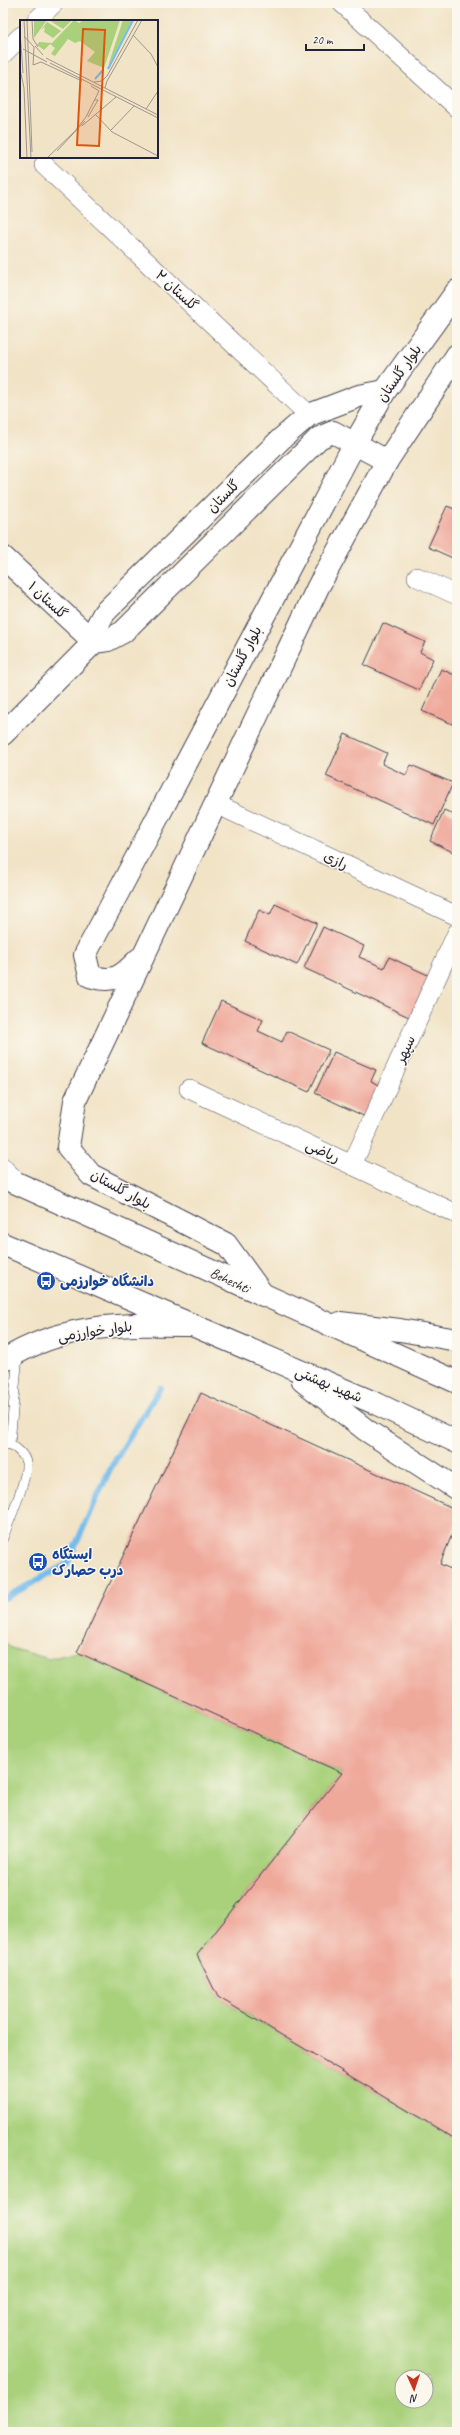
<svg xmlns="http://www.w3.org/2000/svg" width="460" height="2435" font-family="Caveat,'Playpen Sans Arabic',sans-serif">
  <rect width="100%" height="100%" fill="#fbf7ec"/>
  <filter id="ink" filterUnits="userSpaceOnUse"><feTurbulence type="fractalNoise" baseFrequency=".025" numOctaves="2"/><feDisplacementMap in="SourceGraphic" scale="8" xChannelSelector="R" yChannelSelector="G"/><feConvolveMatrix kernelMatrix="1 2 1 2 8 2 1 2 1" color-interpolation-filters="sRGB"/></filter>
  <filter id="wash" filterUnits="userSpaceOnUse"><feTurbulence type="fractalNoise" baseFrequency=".012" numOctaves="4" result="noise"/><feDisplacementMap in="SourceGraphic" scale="16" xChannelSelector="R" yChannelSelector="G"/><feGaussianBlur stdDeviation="0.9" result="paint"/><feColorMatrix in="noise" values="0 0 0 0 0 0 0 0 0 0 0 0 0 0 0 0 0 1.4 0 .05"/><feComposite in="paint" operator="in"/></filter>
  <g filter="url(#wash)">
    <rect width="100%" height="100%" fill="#f1e3c6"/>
    <path fill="#a9d17c" stroke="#667a5c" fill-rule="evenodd" d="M 3,1640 L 11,1648 L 49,1659 L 77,1652 L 342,1773 L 197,1955 L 218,1997 L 457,2140 L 457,2432 L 3,2432 ZM 402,2377 L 426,2377 L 426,2401 L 402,2401 Z"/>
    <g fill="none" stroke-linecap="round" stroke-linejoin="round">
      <path stroke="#73bcec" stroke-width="6" d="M 5,1598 L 67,1564 L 110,1469 L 160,1388"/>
    </g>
    <g id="blocks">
      <g fill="#efa99b">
        <path d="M 447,506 L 457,510 L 457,560 L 428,547 Z"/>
        <path d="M 383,623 L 425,642 L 420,652 L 433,659 L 419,690 L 364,665 Z"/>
        <path d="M 441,669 L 457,676 L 457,726 L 422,711 Z"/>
        <path d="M 345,734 L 387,753 L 382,764 L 395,770 L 406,775 L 411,765 L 453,783 L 434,825 L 326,776 Z"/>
        <path d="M 444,810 L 455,815 L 457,812 L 457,854 L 430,841 Z"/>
        <path d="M 275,904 L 317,923 L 297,965 L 245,941 L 259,910 L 270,915 Z"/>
        <path d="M 323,927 L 364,946 L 359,957 L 373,963 L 384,968 L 389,957 L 430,976 L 411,1018 L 304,968 Z"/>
        <path d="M 221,1001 L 263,1020 L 258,1031 L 271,1037 L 282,1042 L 287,1031 L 329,1050 L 309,1092 L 202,1043 Z"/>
        <path d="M 334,1052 L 376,1070 L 371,1081 L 384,1088 L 370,1119 L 315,1093 Z"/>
        <path d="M 201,1393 L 457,1510 L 457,1522 L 440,1564 L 457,1572 L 457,2140 L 218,1997 L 197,1955 L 342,1773 L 77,1652 Z"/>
      </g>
    </g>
  </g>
  <g filter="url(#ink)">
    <use href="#blocks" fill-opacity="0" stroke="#413f50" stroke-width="1"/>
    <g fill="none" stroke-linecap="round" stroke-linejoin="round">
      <defs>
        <g id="lane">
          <path d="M 3,1161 L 18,1176"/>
          <path d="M 10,1444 L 18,1353"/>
          <path d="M 3,1445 L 10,1444 C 16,1448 25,1454 26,1463 C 28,1479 9,1521 3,1538"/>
        </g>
        <g id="street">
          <path d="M 342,3 L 457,108"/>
          <path d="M 36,21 L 54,3"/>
          <path d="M 3,54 L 21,36"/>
          <path d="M 44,165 L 309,415"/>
          <path d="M 417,577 L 457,595"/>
          <path d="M 216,804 L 457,916"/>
          <path d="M 189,1089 L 457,1214"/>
          <path d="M 352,1165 L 457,933"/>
        </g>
        <g id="secondary">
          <path d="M 3,557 L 94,642"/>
          <path d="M 94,642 L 108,640 L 123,632 L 319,438 L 333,432 L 387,461"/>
          <path d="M 3,734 L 94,642 L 97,626 L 104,613 L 281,439 L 309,415 L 359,396 L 385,391"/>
          <path d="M 139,959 C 122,976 115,984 90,976 L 85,955 L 355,443 L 385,391 L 457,291"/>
          <path d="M 263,1295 L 226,1244 L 91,1175 L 68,1147 L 75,1101 L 318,587 L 387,461 L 457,355"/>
          <path d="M 3,1361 C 62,1323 125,1324 193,1325"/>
        </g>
        <g id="primary">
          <path d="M 3,1177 L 457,1382"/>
          <path d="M 3,1244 L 377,1404 L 457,1442"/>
          <path d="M 340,1323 L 400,1330 L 457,1340"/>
          <path d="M 303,1381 L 366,1430 L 457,1489"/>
        </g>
      </defs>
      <use href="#lane" stroke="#413f50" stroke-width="10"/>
      <use href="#street" stroke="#413f50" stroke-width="20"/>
      <use href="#secondary" stroke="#413f50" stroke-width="24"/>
      <use href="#primary" stroke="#413f50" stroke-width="24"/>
      <use href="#lane" stroke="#fff" stroke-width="9"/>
      <use href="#street" stroke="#fff" stroke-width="19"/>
      <use href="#secondary" stroke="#fff" stroke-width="22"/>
      <use href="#primary" stroke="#fff" stroke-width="22"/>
    </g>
  </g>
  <defs>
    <symbol id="bus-disc" viewBox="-11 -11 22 22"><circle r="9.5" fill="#1a4fb4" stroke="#fbf7ec"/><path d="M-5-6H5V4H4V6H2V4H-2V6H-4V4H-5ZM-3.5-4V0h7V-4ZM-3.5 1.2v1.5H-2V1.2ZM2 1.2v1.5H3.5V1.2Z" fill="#fff"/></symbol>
  </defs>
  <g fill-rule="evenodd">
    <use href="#bus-disc" x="35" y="1270" width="22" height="22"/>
    <use href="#bus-disc" x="27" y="1551" width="22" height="22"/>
  </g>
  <g text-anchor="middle" stroke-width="3" stroke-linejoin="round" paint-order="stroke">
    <g font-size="14" fill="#22223b" stroke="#fbf7ec">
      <text transform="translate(177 290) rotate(43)" y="5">گلستان ۲</text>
      <text transform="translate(399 373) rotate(-55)" y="5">بلوار گلستان</text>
      <text transform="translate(223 496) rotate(-45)" y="5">گلستان</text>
      <text transform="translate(48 600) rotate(43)" y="5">گلستان ۱</text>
      <text transform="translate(242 656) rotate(-62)" y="5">بلوار گلستان</text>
      <text transform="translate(336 860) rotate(25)" y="5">رازی</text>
      <text transform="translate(405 1049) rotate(-66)" y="5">سپهر</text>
      <text transform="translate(323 1151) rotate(25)" y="5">ریاضی</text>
      <text transform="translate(121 1189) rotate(29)" y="5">بلوار گلستان</text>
      <text transform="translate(230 1280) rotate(25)" y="5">Beheshti</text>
      <text transform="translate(95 1331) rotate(-8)" y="5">بلوار خوارزمی</text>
      <text transform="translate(329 1384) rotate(23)" y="5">شهید بهشتی</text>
    </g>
    <g font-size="14" font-weight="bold" fill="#164399" stroke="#fbf7ec" text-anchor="start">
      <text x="60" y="1286">دانشگاه خوارزمی</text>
      <text x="52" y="1559">ایستگاه<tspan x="52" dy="16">درب حصارک</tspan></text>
    </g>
  </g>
  <g transform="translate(20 20)">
    <rect width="138" height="138" fill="#f1e3c6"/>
    <path d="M 14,0 L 27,0 L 14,18 ZM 29,0 L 52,0 L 43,9 ZM 54,0 L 59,3 L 64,0 L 100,0 L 84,48 L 67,41 L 75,32 L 60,21 L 55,23 L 48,19 L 35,36 L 31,34 L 35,28 L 30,24 L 24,30 L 17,25 L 19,22 L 32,23 ZM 103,0 L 112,0 L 89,45 L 89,43 ZM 27,2 L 41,11 L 33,18 L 24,12 L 25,7 L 21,10 Z" fill="#a9d17c"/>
    <path fill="none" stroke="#73bcec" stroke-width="2" d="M 88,49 L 113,0M 75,59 L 83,50"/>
    <path fill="none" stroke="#9e968e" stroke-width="1" d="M 4,0 L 11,138M 7,0 L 12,132M 12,0 L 13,19 L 18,27M 0,11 L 3,53M 113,15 L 131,34 L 138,47M 4,16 L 14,27 L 13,45M 15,26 L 23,35M 3,29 L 27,42M 26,38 L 138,95M 30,43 L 138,98M 13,45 L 21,42 L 62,61M 0,49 L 4,68 L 7,138M 74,62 L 82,61 L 87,56 L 118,0M 85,68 L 87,61 L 122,0M 126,89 L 138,71M 76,95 L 92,112 L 138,136M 68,97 L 78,80 L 75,80M 62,106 L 96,77M 91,110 L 114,86M 37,131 L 65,101M 27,138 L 55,111 L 66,97 L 79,71 L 71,66"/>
    <path fill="#de560e" fill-opacity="0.15" stroke="#de560e" stroke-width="2" d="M 63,9 L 85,10 L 79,126 L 57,125 Z"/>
    <rect width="138" height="138" fill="none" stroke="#22223b" stroke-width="2"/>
  </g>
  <rect width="460" height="2435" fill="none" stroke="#fbf7ec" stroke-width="16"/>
  <g transform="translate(414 2389) rotate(177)"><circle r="19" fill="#fbf7ec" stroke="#a4a2a5"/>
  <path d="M0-3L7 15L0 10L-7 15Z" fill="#c8321e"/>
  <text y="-6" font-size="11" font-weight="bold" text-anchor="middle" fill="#22223b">N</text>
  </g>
  <path d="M306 44v6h58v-6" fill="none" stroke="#22223b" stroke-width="2"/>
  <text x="312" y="44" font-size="12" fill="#22223b" stroke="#fbf7ec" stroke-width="3" paint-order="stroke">20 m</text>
</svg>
